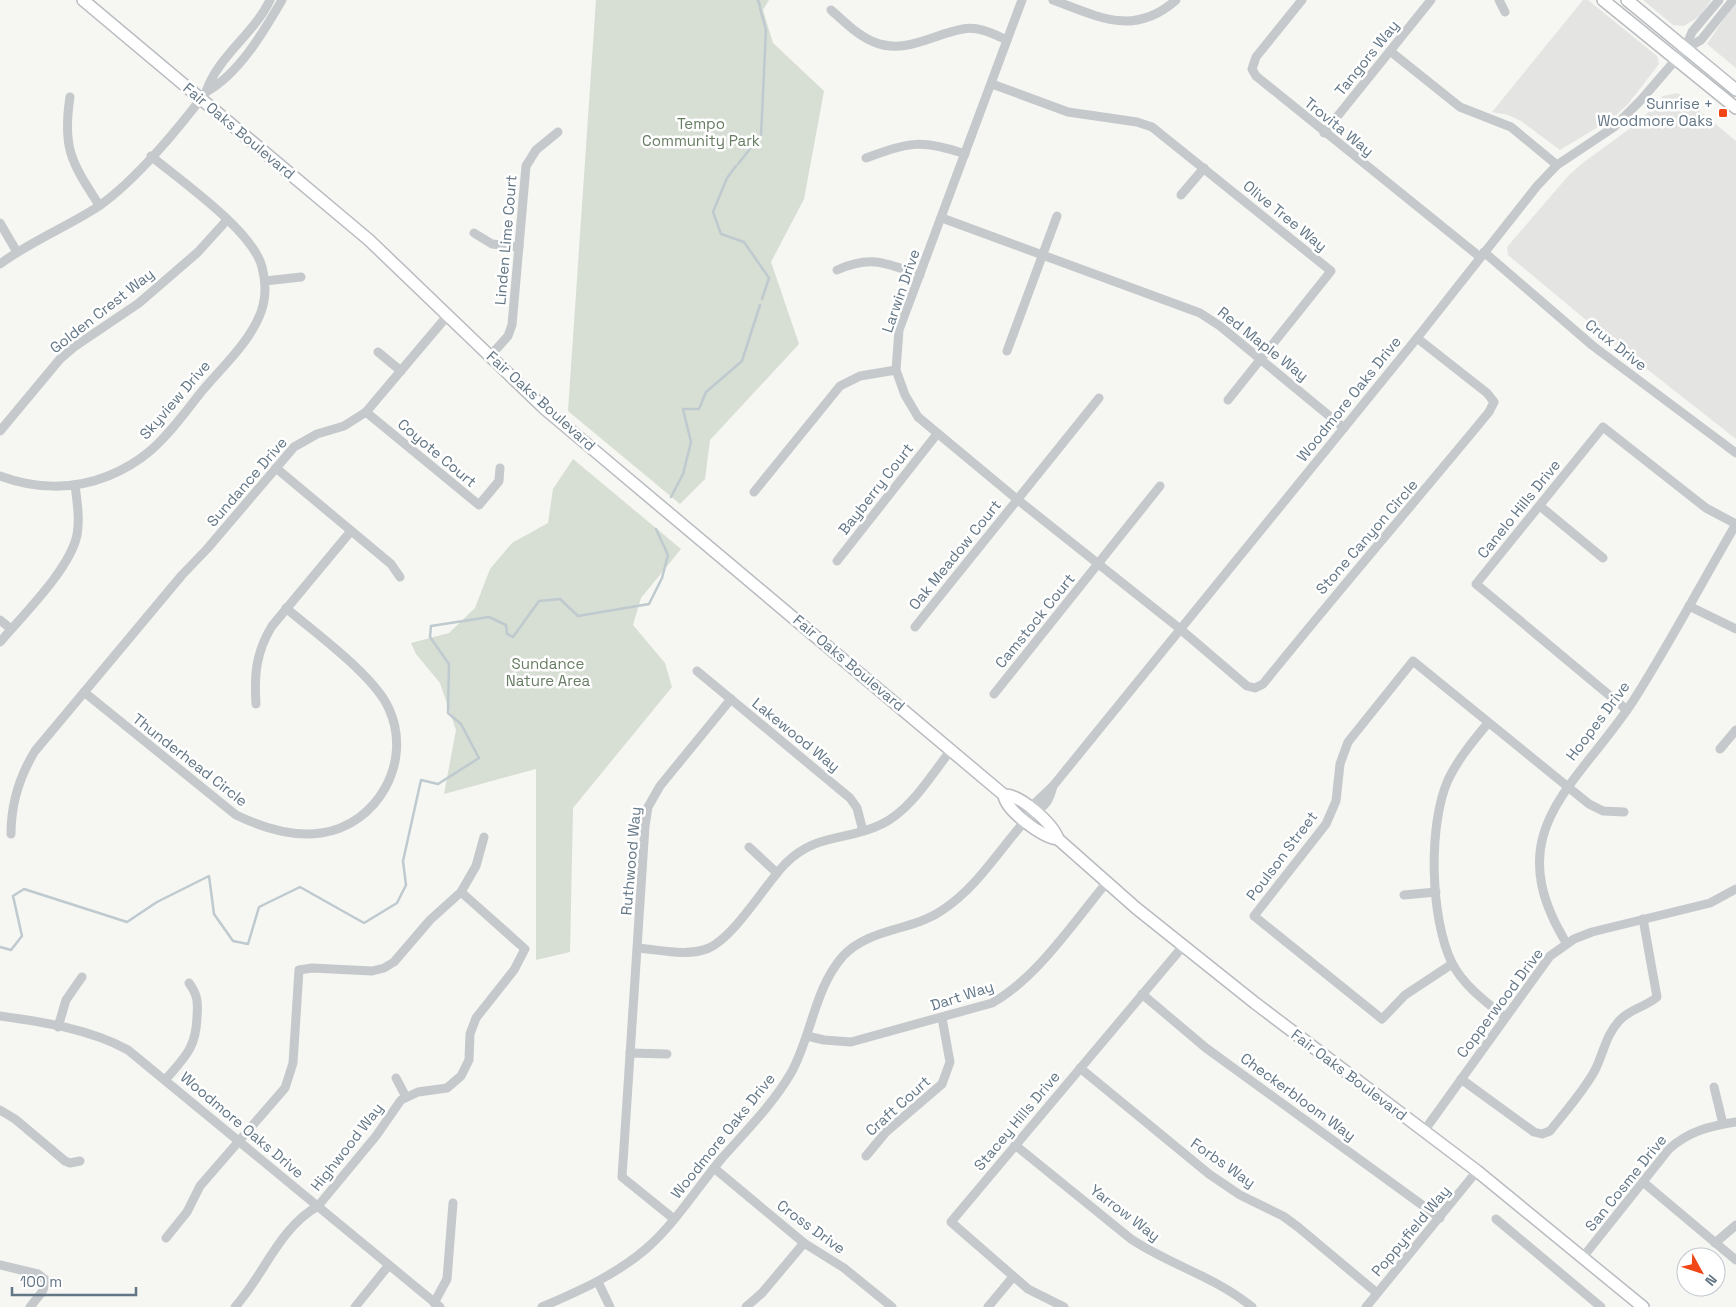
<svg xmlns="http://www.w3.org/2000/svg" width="1736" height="1307" font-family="'Space Grotesk',sans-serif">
  <rect width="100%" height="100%" fill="#f6f6f2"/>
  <g fill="#e4e5e3">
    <path d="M 1583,0 L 1588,0 L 1657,56 L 1659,64 L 1628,104 L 1613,118 L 1560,150 L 1521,121 L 1508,115 L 1492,112 Z"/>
    <path d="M 1643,0 L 1711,0 L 1700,16 L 1684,26 L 1673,25 Z"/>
    <path d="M 1736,1 L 1736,68 L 1707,44 Z"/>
    <path d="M 1678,93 L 1736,141 L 1736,439 L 1610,340 L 1508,255 L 1507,247 L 1569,175 L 1584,162 L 1639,122 L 1663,96 Z"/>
  </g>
  <g fill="#d7ded3">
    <path d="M 596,0 L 769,0 L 763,10 L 773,43 L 824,91 L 804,199 L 771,262 L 799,344 L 710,440 L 705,479 L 680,504 L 568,411 Z"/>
    <path d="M 573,459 L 681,549 L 641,598 L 633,625 L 665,663 L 672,687 L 573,808 L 570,952 L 536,960 L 536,769 L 444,794 L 456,730 L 440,683 L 416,654 L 411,643 L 449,633 L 475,608 L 490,569 L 512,543 L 548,523 L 553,489 Z"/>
  </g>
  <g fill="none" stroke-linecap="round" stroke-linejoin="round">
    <g stroke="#becacf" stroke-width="2.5">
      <path d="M 758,0 L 760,6"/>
      <path d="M 738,164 L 761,135 L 766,30 L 760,8"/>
      <path d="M 736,166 L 727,178 L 713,212 L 721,234 L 744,242 L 769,278 L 762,299"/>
      <path d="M 671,497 L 683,474 L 691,442 L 683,409 L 699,409 L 706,392 L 742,361 L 760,305"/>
      <path d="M 0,947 L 11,950 L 22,936 L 13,896 L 24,889 L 127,922 L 157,902 L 209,876 L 214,914 L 233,941 L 248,944 L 259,907 L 300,887 L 364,923 L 397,903 L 406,885 L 403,861 L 421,780 L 438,784 L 479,758 L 461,724 L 448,713 L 449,664 L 430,637 L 431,626 L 489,617 L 506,625 L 507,634 L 513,637 L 539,601 L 560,599 L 578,616 L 649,604 L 662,578 L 668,555 L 656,529"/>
    </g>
    <defs>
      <g id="major">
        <path d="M 83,0 L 369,240 L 545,409 L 1004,795 C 1020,794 1053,824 1058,839 L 1136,908 L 1255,1003 L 1477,1171 L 1643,1307"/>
        <path d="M 1603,0 L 1736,108"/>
        <path d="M 1627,0 L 1736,90"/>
        <path d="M 1004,795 C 1005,810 1043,838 1058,839"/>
      </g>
    </defs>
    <use href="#major" stroke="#b8bcc0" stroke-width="14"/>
    <g stroke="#c5c9cc" stroke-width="9">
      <path d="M 270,0 C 254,34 218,56 206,92 C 239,74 264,31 282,0"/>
      <path d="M 1022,0 L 899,330 L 896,370 L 905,395 L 918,417 L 1018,500 L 1179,628 L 1247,686 L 1255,688 L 1263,684 C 1337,592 1414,503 1489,412 L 1494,402 L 1487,393 L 1417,338"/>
      <path d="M 1053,0 C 1099,17 1134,37 1176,0"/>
      <path d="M 1302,0 L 1256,57 L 1252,69 L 1256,76 L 1480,257"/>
      <path d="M 1499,0 L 1505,12"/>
      <path d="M 831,10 C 844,21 858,36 874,42 C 905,55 933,34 963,29 C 979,26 993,34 1007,40"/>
      <path d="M 1685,49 L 1701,40 L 1733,0"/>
      <path d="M 1390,51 L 1460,107 L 1511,127 L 1557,165"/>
      <path d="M 992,84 L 1068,112 L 1137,122 L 1152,127 L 1331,271 L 1228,400"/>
      <path d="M 70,97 C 62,149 72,163 99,205"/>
      <path d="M 1324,133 L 1431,0"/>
      <path d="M 866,158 C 910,142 921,139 965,154"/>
      <path d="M 1181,195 L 1204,168"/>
      <path d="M 942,218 L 1200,313 L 1220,326 L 1344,428"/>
      <path d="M 0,223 L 17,252"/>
      <path d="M 474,233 L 492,244 L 519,247"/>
      <path d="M 1484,252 L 1593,346 L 1736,453"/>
      <path d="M 0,264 C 31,241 67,227 99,206 C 136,180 179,128 206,92"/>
      <path d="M 837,270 C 871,255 886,263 920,275"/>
      <path d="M 265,281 L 301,277"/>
      <path d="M 1007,351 L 1057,216"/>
      <path d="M 378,352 L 401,371"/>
      <path d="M 490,356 L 508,336 L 512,325 L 526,166 L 536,150 L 558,132"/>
      <path d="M 366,412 L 479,505 L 499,481 L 500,468"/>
      <path d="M 0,431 L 60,359 L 74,347 L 139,303 L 198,252 L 227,220"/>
      <path d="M 276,468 L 391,564 L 400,577"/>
      <path d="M 0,476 C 34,489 74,490 108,476 C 123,470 137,462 150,451 C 170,434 186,411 202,391 C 222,367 250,342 261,312 C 266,298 266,282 262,267 C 253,231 181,181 151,156"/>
      <path d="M 754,492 L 840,386 L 860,376 L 896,370"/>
      <path d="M 1540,506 L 1603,558"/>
      <path d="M 837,561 L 937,434"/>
      <path d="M 1689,606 L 1736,629"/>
      <path d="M 0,620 L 11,629"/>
      <path d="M 915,627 L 1099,398"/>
      <path d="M 0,642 C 23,615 70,569 77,535 C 80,518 77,502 75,485"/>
      <path d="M 697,671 L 850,798 L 857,808 L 863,831"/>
      <path d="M 84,692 L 236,815 C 261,827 293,837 321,833 C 378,825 413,761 389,709 C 375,676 315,633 286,608"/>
      <path d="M 994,694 L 1160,486"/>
      <path d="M 256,704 C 254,675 256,652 272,626 L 351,531"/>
      <path d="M 1627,710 L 1476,584 L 1603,427 L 1706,508 L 1736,524"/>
      <path d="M 1488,723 C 1473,741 1458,759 1448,780 C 1428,825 1430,918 1452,963 C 1463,985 1486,1002 1505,1017"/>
      <path d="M 1720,749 L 1736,730"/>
      <path d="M 1034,811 L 1035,803 L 1053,786 L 1417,338 L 1537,186 L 1557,165 L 1614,127 L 1641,100 L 1685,49 L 1692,32 L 1719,0"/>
      <path d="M 11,834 C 11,803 19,777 35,751 L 182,575 L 207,549 L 294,447 L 317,434 L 344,426 L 366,412 L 448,315"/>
      <path d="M 749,847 L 777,873"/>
      <path d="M 1404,895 L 1436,892"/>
      <path d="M 1567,944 C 1496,829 1578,787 1635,698 C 1671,641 1702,582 1736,524"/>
      <path d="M 638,948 C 661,950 688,957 709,948 C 735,936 764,886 785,864 C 817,832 846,842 882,824 C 911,810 931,775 951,750"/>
      <path d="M 1452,964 L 1405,995 L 1382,1019 L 1254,916 L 1326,824 L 1336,801 L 1340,764 L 1348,742 L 1413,661 L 1589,804 L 1603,811 L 1624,812"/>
      <path d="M 1142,994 L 1206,1048 L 1440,1218"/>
      <path d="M 0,1016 C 43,1022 90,1029 128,1050 L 440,1307"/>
      <path d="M 58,1027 L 66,1000 L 82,977"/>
      <path d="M 807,1036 L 824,1040 L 851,1042 L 992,1003 C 1036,979 1074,922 1107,882"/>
      <path d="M 630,1053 L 667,1054"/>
      <path d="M 1080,1068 L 1209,1174 L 1240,1195 L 1283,1216 L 1298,1227 L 1377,1293"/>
      <path d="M 396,1078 L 406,1097"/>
      <path d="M 166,1079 C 185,1057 196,1048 197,1017 C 198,1003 198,995 189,983"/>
      <path d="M 1461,1079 L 1534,1132 L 1542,1134 L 1550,1131 C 1565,1112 1582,1093 1594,1072 C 1603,1056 1605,1036 1619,1021 C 1629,1009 1646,1007 1657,997 L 1643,919"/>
      <path d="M 1714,1087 L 1723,1124"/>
      <path d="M 0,1110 L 15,1119 L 65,1161 L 70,1163 L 80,1161"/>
      <path d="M 1424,1131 L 1550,956 L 1574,939 L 1592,932 L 1710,903 L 1736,889"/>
      <path d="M 1015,1145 L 1131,1239 C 1170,1265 1216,1277 1252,1307"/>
      <path d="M 866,1156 L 886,1132 L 942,1084 L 950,1062 L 942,1018"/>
      <path d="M 714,1168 L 804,1243 L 844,1268 L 892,1307"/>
      <path d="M 1643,1182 L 1736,1260"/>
      <path d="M 674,1219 L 622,1177 L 645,826 L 648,807 L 660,786 L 731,699"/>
      <path d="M 1496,1219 L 1601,1307"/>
      <path d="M 166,1238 L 187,1212 L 200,1186 L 285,1088 L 293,1063 L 299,970 L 312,968 L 372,971 L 384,968 L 394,962 L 430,920 L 461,892 L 476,866 L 484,837"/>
      <path d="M 1715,1243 L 1736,1225"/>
      <path d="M 1583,1257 L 1669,1149 C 1689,1131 1710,1126 1736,1122"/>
      <path d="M 0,1265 L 38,1274 L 47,1281 L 42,1292 L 30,1307"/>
      <path d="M 598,1282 L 610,1307"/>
      <path d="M 434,1303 L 447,1279 L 453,1203"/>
      <path d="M 235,1307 C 264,1275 279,1228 318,1206 L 376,1136 L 401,1100 L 418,1092 L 447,1088 L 461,1076 L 469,1060 L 470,1034 L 476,1018 L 514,970 L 525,949 L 461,892"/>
      <path d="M 355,1307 L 389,1265"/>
      <path d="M 542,1307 C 579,1291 616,1275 647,1248 C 676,1222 697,1188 722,1158 C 746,1131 773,1104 791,1073 C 812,1035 814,989 843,956 C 869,928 911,931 941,911 C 980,886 1003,843 1034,811 C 1046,808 1050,798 1053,786"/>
      <path d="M 746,1307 L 762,1293 L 804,1243"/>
      <path d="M 988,1307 L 1013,1277"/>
      <path d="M 1064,1307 L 1028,1289 L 951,1222 L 1184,945"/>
      <path d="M 1366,1307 L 1477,1171"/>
    </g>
    <use href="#major" stroke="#fff" stroke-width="11"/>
  </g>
  <rect fill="#f14717" stroke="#fff" stroke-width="2" x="1718" y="108" width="10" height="10" rx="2.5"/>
  <g text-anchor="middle" stroke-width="5" stroke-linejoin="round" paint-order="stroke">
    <g font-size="15" fill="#627686" stroke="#fff">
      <text transform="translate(1367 58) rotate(-51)" y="5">Tangors Way</text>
      <text transform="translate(1339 127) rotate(39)" y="5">Trovita Way</text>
      <text transform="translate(239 131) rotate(40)" y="5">Fair Oaks Boulevard</text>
      <text transform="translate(1285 216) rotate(39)" y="5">Olive Tree Way</text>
      <text transform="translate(506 240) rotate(-85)" y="5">Linden Lime Court</text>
      <text transform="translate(901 291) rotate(-71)" y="5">Larwin Drive</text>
      <text transform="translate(102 311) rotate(-38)" y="5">Golden Crest Way</text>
      <text transform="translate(1263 344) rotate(38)" y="5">Red Maple Way</text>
      <text transform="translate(1616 345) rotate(38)" y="5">Crux Drive</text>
      <text transform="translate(1349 399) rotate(-51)" y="5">Woodmore Oaks Drive</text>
      <text transform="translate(175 400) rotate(-49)" y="5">Skyview Drive</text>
      <text transform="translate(541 401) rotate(42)" y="5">Fair Oaks Boulevard</text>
      <text transform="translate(437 453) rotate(40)" y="5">Coyote Court</text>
      <text transform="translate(247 482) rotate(-49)" y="5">Sundance Drive</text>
      <text transform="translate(876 489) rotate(-52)" y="5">Bayberry Court</text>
      <text transform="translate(1519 509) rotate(-51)" y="5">Canelo Hills Drive</text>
      <text transform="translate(1367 537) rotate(-49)" y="5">Stone Canyon Circle</text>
      <text transform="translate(955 555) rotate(-51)" y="5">Oak Meadow Court</text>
      <text transform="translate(1035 621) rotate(-51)" y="5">Camstock Court</text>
      <text transform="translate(849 663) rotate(40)" y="5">Fair Oaks Boulevard</text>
      <text transform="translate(1598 721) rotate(-53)" y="5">Hoopes Drive</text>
      <text transform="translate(796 735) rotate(39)" y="5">Lakewood Way</text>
      <text transform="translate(190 760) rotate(38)" y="5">Thunderhead Circle</text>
      <text transform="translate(1282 856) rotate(-53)" y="5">Poulson Street</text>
      <text transform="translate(631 861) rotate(-85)" y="5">Ruthwood Way</text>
      <text transform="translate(962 996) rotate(-18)" y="5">Dart Way</text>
      <text transform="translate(1500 1003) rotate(-53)" y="5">Copperwood Drive</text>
      <text transform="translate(1349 1075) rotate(37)" y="5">Fair Oaks Boulevard</text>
      <text transform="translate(1298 1097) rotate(36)" y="5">Checkerbloom Way</text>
      <text transform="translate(898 1106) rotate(-42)" y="5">Craft Court</text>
      <text transform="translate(1017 1121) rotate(-50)" y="5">Stacey Hills Drive</text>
      <text transform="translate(242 1125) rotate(40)" y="5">Woodmore Oaks Drive</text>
      <text transform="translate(723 1136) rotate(-51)" y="5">Woodmore Oaks Drive</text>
      <text transform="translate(347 1147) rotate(-52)" y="5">Highwood Way</text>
      <text transform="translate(1223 1163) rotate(35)" y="5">Forbs Way</text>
      <text transform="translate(1626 1183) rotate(-51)" y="5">San Cosme Drive</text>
      <text transform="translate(1125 1213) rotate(37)" y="5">Yarrow Way</text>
      <text transform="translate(811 1227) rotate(36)" y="5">Cross Drive</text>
      <text transform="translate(1411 1231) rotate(-50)" y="5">Poppyfield Way</text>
    </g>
    <g font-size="15" fill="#627686" stroke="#fff" text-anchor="end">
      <text x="1713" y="109">Sunrise +<tspan x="1713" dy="17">Woodmore Oaks</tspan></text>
    </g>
    <g font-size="15" fill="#677c62" stroke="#fff">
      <text x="701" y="129">Tempo<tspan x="701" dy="17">Community Park</tspan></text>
      <text x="548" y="669">Sundance<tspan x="548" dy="17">Nature Area</tspan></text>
    </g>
  </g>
  <g transform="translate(1701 1272) rotate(130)"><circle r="24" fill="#ffffff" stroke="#c0c8cf"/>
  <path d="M0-4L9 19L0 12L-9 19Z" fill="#f14717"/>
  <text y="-8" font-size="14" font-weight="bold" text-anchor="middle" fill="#627686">N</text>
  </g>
  <path d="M12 1287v8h124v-8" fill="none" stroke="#627686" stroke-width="2.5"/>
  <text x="20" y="1287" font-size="15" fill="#627686" stroke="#ffffff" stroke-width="4" paint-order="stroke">100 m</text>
</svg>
